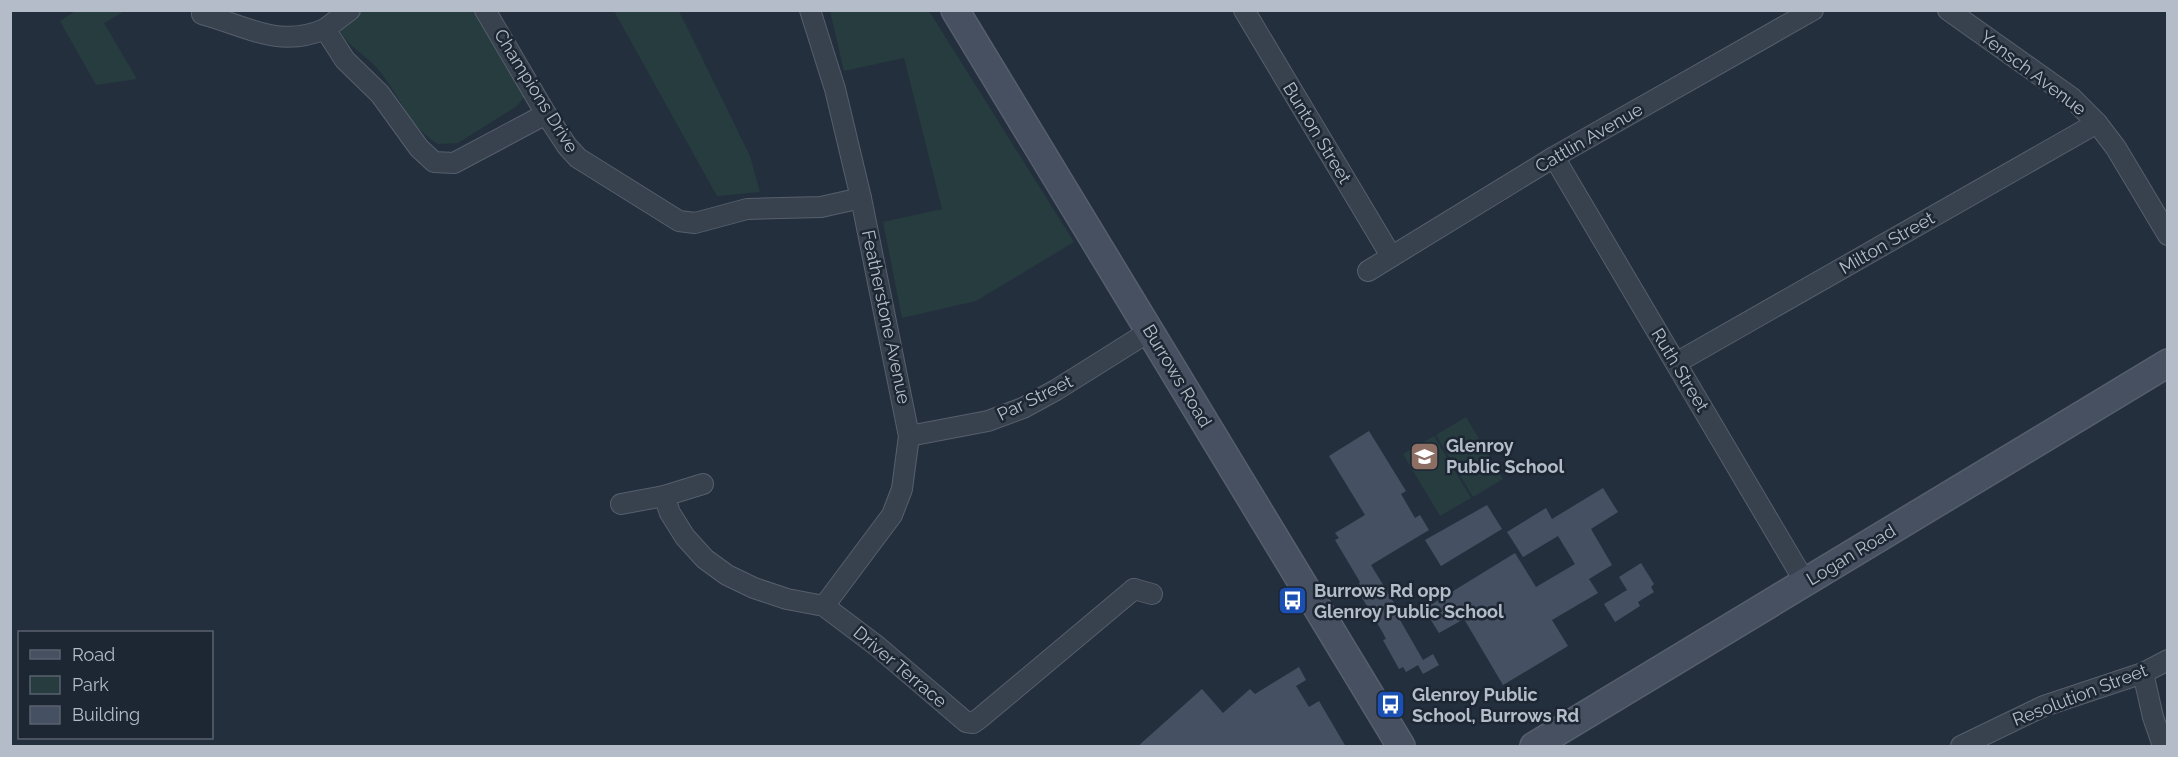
<svg xmlns="http://www.w3.org/2000/svg" width="2178" height="757" font-family="Raleway,sans-serif">
  <rect width="100%" height="100%" fill="#242f3e"/>
  <g fill="#263c3f">
    <path d="M 77,10 L 125,11 L 104,23 L 137,79 L 96,85 L 60,21 Z"/>
    <path d="M 348,11 L 484,11 L 526,89 L 524,97 L 517,106 L 458,143 L 438,144 C 409,128 398,91 376,67 C 364,54 347,46 340,30 Z"/>
    <path d="M 614,11 L 679,11 L 750,156 L 760,192 L 717,196 Z"/>
    <path d="M 830,11 L 929,11 L 1074,242 L 976,301 L 902,318 L 883,222 L 942,209 L 904,58 L 844,71 Z"/>
    <path d="M 1466,417 L 1503,479 L 1473,497 L 1436,435 Z"/>
    <path d="M 1434,436 L 1471,498 L 1440,516 L 1403,454 Z"/>
  </g>
  <g fill="#455162">
    <path d="M 1369,431 L 1406,491 L 1401,494 L 1415,518 L 1420,515 L 1429,530 L 1371,565 L 1399,611 L 1396,613 L 1423,660 L 1433,654 L 1439,665 L 1423,674 L 1418,665 L 1406,672 L 1403,667 L 1399,669 L 1383,640 L 1386,639 L 1383,633 L 1358,591 L 1362,589 L 1359,583 L 1360,582 L 1335,540 L 1339,538 L 1335,533 L 1365,515 L 1329,456 Z"/>
    <path d="M 1603,488 L 1618,512 L 1591,529 L 1612,565 L 1589,579 L 1598,593 L 1552,620 L 1568,646 L 1503,685 L 1464,619 L 1439,633 L 1424,609 L 1515,553 L 1536,587 L 1575,564 L 1558,536 L 1523,557 L 1507,532 L 1546,508 L 1552,519 Z"/>
    <path d="M 1487,505 L 1502,529 L 1441,566 L 1425,540 Z"/>
    <path d="M 1641,563 L 1654,584 L 1651,587 L 1654,592 L 1638,602 L 1640,606 L 1615,622 L 1604,604 L 1627,590 L 1619,577 Z"/>
    <path d="M 1299,667 L 1306,680 L 1296,686 L 1309,707 L 1319,701 L 1346,747 L 1137,747 L 1202,689 L 1223,713 L 1250,689 L 1255,694 Z"/>
  </g>
  <g fill="none" stroke-linecap="round" stroke-linejoin="round">
    <defs>
      <g id="street">
        <path d="M 350,10 L 325,29 L 345,60 L 380,94 L 419,148 L 434,162 L 454,163 L 546,114"/>
        <path d="M 485,10 L 546,114 L 567,146 L 578,158 L 679,221 L 695,223 L 747,209 L 821,207 L 861,198"/>
        <path d="M 810,10 L 835,89 L 861,198 L 909,436 L 902,489 L 892,515 L 824,606"/>
        <path d="M 1244,10 L 1391,256"/>
        <path d="M 1948,10 L 2072,98 L 2097,123 L 2116,148 L 2168,235"/>
        <path d="M 202,14 C 247,26 278,49 325,29"/>
        <path d="M 1554,157 L 1805,582"/>
        <path d="M 1368,271 L 1554,157 L 1813,10"/>
        <path d="M 1676,363 L 2097,123"/>
        <path d="M 909,436 L 988,421 L 1023,408 L 1056,390 L 1150,331"/>
        <path d="M 664,496 L 670,513 L 685,537 L 705,559 L 727,575 L 754,588 L 787,599 L 824,606 L 877,646 L 966,722 L 973,723 L 980,718 L 1134,589"/>
        <path d="M 621,504 L 664,496 L 703,484"/>
        <path d="M 1134,589 L 1152,594"/>
        <path d="M 2143,673 L 2153,717 L 2163,746"/>
        <path d="M 1961,746 L 2044,706 L 2143,673 L 2168,660"/>
      </g>
      <g id="secondary">
        <path d="M 955,10 L 1401,746"/>
        <path d="M 1534,746 L 2168,363"/>
      </g>
    </defs>
    <use href="#street" stroke="#565f6c" stroke-width="22"/>
    <use href="#secondary" stroke="#565f6c" stroke-width="30"/>
    <use href="#street" stroke="#38414e" stroke-width="20"/>
    <use href="#secondary" stroke="#465061" stroke-width="27"/>
  </g>
  <defs>
    <symbol id="school-square" viewBox="-11 -11 22 22"><rect x="-9" y="-9" width="18" height="18" rx="4" fill="#8d6e63" stroke="#1d2633"/><path d="M0-5L7-2L0 1L-7-2ZM-4 1L0 2.5L4 1V4Q0 6-4 4Z" fill="#fff"/></symbol>
    <symbol id="bus-square" viewBox="-11 -11 22 22"><rect x="-9" y="-9" width="18" height="18" rx="4" fill="#1a4fb4" stroke="#1d2633"/><path d="M-5-6H5V4H4V6H2V4H-2V6H-4V4H-5ZM-3.5-4V0h7V-4ZM-3.5 1.2v1.5H-2V1.2ZM2 1.2v1.5H3.5V1.2Z" fill="#fff"/></symbol>
  </defs>
  <g fill-rule="evenodd">
    <use href="#school-square" x="1408" y="440" width="33" height="33"/>
    <use href="#bus-square" x="1276" y="584" width="33" height="33"/>
    <use href="#bus-square" x="1374" y="688" width="33" height="33"/>
  </g>
  <g text-anchor="middle" stroke-width="5" stroke-linejoin="round" paint-order="stroke">
    <g font-size="18" fill="#b4bcc9" stroke="#1d2633">
      <text transform="translate(2033 73) rotate(37)" y="6">Yensch Avenue</text>
      <text transform="translate(536 91) rotate(58)" y="6">Champions Drive</text>
      <text transform="translate(1317 133) rotate(59)" y="6">Bunton Street</text>
      <text transform="translate(1589 138) rotate(-30)" y="6">Cattlin Avenue</text>
      <text transform="translate(1887 243) rotate(-30)" y="6">Milton Street</text>
      <text transform="translate(886 317) rotate(78)" y="6">Featherstone Avenue</text>
      <text transform="translate(1680 370) rotate(59)" y="6">Ruth Street</text>
      <text transform="translate(1177 376) rotate(59)" y="6">Burrows Road</text>
      <text transform="translate(1035 398) rotate(-26)" y="6">Par Street</text>
      <text transform="translate(1851 555) rotate(-31)" y="6">Logan Road</text>
      <text transform="translate(900 667) rotate(40)" y="6">Driver Terrace</text>
      <text transform="translate(2080 695) rotate(-21)" y="6">Resolution Street</text>
    </g>
    <g font-size="18" font-weight="bold" fill="#b4bcc9" stroke="#1d2633" text-anchor="start">
      <text x="1446" y="452">Glenroy<tspan x="1446" dy="21">Public School</tspan></text>
      <text x="1314" y="597">Burrows Rd opp<tspan x="1314" dy="21">Glenroy Public School</tspan></text>
      <text x="1412" y="701">Glenroy Public<tspan x="1412" dy="21">School, Burrows Rd</tspan></text>
    </g>
  </g>
  <rect width="2178" height="757" fill="none" stroke="#b4bcc9" stroke-width="24"/>
  <rect x="18" y="631" width="195" height="108" fill="#1d2633" stroke="#59626f" stroke-width="1.5"/>
  <rect x="30" y="650" width="30" height="9" fill="#465061" stroke="#59626f" stroke-width="1.5"/>
  <text x="72" y="661" font-size="18" fill="#b4bcc9">Road</text>
  <rect x="30" y="676" width="30" height="18" fill="#263c3f" stroke="#59626f" stroke-width="1.5"/>
  <text x="72" y="691" font-size="18" fill="#b4bcc9">Park</text>
  <rect x="30" y="706" width="30" height="18" fill="#455162" stroke="#59626f" stroke-width="1.5"/>
  <text x="72" y="721" font-size="18" fill="#b4bcc9">Building</text>
</svg>
